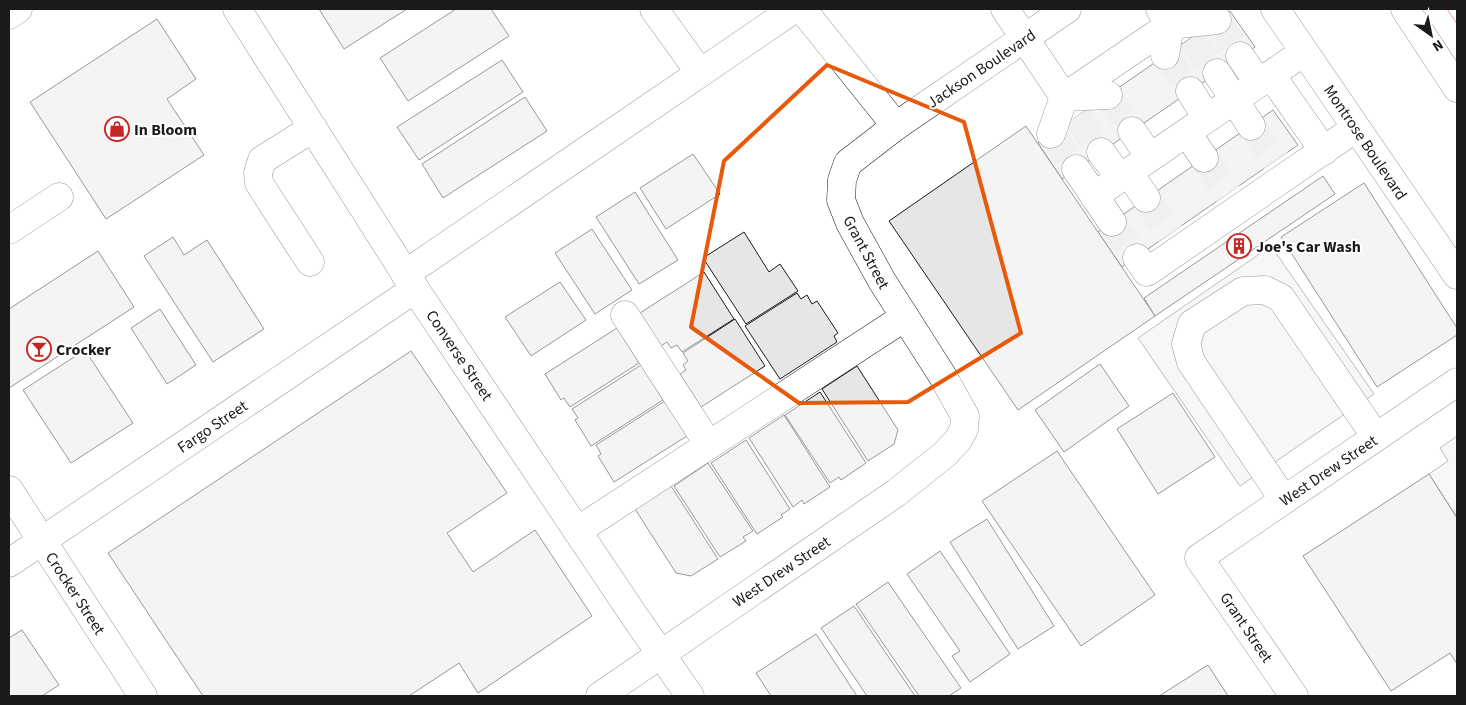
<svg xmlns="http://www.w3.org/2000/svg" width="1466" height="705" font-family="'Source Sans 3',sans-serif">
  <rect width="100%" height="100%" fill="#fff"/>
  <g fill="#ededed" stroke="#6a6a6a">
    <path d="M 1271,246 L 1374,394 L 1240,486 L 1138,338 Z"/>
    <path d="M 1457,436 L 1457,517 L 1429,474 L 1448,461 L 1440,448 Z"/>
  </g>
  <g fill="#e6e6e6" stroke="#1a1a1a">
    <path d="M 319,9 L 407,9 L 344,49 Z"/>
    <path d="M 456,9 L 491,9 L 509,36 L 408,101 L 380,58 Z"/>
    <path d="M 1230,11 L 1255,47 L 1062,179 L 1038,143 Z"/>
    <path d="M 157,19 L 196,79 L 167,99 L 204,155 L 106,219 L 30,102 Z"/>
    <path d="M 502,60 L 523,92 L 419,160 L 397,127 Z"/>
    <path d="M 525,97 L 547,131 L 443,198 L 422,164 Z"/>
    <path d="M 1273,110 L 1298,145 L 1122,267 L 1098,232 Z"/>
    <path d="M 1026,126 L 1155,316 L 1018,410 L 889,221 Z"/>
    <path d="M 693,154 L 720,194 L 666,229 L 640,188 Z"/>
    <path d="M 1323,176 L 1335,194 L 1155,316 L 1144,298 Z"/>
    <path d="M 1364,183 L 1457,328 L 1457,335 L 1377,387 L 1281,237 Z"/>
    <path d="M 635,192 L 678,260 L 639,284 L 596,217 Z"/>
    <path d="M 592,229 L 632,290 L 595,314 L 555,253 Z"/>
    <path d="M 744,232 L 769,272 L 780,264 L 798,291 L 746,324 L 703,258 Z"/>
    <path d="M 173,237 L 184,255 L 207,240 L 264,329 L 213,362 L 144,256 Z"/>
    <path d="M 98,251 L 134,307 L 9,388 L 9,309 Z"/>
    <path d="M 704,272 L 734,319 L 682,352 L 677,345 L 671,348 L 667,342 L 661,346 L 640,313 Z"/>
    <path d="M 560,282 L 586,320 L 531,356 L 505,317 Z"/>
    <path d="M 797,293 L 801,299 L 807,295 L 812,304 L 817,301 L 838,333 L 834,336 L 837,342 L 780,379 L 745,326 Z"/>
    <path d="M 160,309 L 196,365 L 167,384 L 131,328 Z"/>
    <path d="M 735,319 L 765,366 L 701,407 L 680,374 L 686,370 L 683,365 L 688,361 L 683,353 Z"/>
    <path d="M 617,328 L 639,363 L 570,407 L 564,398 L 561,400 L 545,374 Z"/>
    <path d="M 85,350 L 133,423 L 71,463 L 23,390 Z"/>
    <path d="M 411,351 L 507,493 L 447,533 L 473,572 L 535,530 L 592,616 L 478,693 L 459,663 L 409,696 L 203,696 L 108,553 Z"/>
    <path d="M 1100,364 L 1129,406 L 1064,452 L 1035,410 Z"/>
    <path d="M 641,365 L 663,400 L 591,446 L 575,420 L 578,418 L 572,409 Z"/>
    <path d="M 857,366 L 898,430 L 894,444 L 868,461 L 822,389 Z"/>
    <path d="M 820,392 L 866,463 L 841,480 L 839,477 L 830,483 L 785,415 Z"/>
    <path d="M 1173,393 L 1215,457 L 1158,494 L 1117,429 Z"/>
    <path d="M 665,401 L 687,436 L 614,482 L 598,456 L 601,454 L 596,445 Z"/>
    <path d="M 784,415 L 830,487 L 804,504 L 802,500 L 793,507 L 749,438 Z"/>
    <path d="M 746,440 L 790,509 L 781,515 L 783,517 L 757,534 L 711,463 Z"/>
    <path d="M 1057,451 L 1155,595 L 1081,646 L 982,501 Z"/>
    <path d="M 708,463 L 753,531 L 743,537 L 746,541 L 720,557 L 674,486 Z"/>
    <path d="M 1429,474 L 1457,518 L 1457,664 L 1450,653 L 1391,691 L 1303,556 Z"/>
    <path d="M 671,486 L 718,559 L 691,576 L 676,573 L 635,509 Z"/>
    <path d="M 987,519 L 1054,626 L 1018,649 L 950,542 Z"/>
    <path d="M 940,551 L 1010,654 L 970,682 L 952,656 L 960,651 L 907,574 Z"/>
    <path d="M 888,582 L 961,688 L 949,696 L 919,696 L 856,604 Z"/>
    <path d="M 854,606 L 915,696 L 867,696 L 821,628 Z"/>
    <path d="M 22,630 L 59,685 L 42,696 L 9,696 L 9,638 Z"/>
    <path d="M 816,634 L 857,696 L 771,696 L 756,673 Z"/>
    <path d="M 1208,665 L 1228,696 L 1159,696 Z"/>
  </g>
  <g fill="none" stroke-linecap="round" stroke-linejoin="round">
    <g stroke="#ddd" stroke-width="28" stroke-dasharray="28 14" stroke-linecap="butt">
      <path d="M 1217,20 L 1240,56"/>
      <path d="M 1191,38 L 1217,73"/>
      <path d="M 1165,55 L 1190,91"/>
      <path d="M 1108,95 L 1132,131"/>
      <path d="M 1077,116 L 1101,152"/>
      <path d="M 1251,126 L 1276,161"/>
      <path d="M 1051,134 L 1076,169"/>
      <path d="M 1204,158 L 1228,194"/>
      <path d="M 1146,198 L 1170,234"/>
      <path d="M 1112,222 L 1137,258"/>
    </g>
    <defs>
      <g id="minor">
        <path d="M 237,9 L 415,289 L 633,614 L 690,696"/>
        <path d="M 654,9 L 700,73"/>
        <path d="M 802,9 L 896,126"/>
        <path d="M 1005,9 L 1064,97 L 1170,25 L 1160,9"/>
        <path d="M 9,15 L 18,9"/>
        <path d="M 1170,25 L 1217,20"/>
        <path d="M 1165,55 L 1170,25"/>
        <path d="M 1240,56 L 1259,83"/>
        <path d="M 1217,73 L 1251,126"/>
        <path d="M 1271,75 L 1324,151"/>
        <path d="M 1190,91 L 1207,118"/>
        <path d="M 1065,97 L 1108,95"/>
        <path d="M 1132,131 L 1150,157"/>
        <path d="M 1187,133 L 1204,158"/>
        <path d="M 1051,134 L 1064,97"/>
        <path d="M 1101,152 L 1120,178"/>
        <path d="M 1076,169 L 1112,222"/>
        <path d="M 1128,172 L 1146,198"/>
        <path d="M 1094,196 L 1304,52"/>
        <path d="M 9,230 L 59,197"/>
        <path d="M 1137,258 L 1147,272 L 1356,128"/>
        <path d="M 310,262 L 259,183 L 258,173 L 262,160 L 313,128"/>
        <path d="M 405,274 L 794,9"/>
        <path d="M 625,315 L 709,445"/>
        <path d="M 9,490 L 143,696"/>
        <path d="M 1284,500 L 1191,362 L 1186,344 L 1192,324 L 1243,291 L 1265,290 L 1281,298 L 1376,437"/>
        <path d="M 577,531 L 905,317"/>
        <path d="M 9,563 L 415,289"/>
        <path d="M 600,696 L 896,493 L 945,454 L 958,440 L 964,429 L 965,416 L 942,375 L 882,281 L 850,223 L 841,200 L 842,180 L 848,163 L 896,126 L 1067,9"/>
        <path d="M 1294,696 L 1199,558 L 1457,382"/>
      </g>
      <g id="major">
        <path d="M 1275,9 L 1457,275"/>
        <path d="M 1405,9 L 1457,88"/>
      </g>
    </defs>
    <use href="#minor" stroke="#1a1a1a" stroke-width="29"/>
    <use href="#major" stroke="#1a1a1a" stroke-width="29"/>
    <use href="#minor" stroke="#fff" stroke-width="28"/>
    <use href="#major" stroke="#fff" stroke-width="28"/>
    <path stroke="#c62828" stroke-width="1" stroke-dasharray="18 4 2.5 4" stroke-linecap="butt" d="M 1447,9 L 1457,24"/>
  </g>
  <path d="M0 0H1466V705H0ZM 827,65 L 964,122 L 1021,333 L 908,402 L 799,403 L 691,327 L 724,161 Z" fill="#fff" fill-opacity=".55" fill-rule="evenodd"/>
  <path fill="none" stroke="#e8590c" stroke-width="4" stroke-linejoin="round" d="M 827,65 L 964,122 L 1021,333 L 908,402 L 799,403 L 691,327 L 724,161 Z"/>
  <defs>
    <symbol id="shop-ring" viewBox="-11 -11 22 22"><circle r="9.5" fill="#fff" stroke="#c62828" stroke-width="1.5"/><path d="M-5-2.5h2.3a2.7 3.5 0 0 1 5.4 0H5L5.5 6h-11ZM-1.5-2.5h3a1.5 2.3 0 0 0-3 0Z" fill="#c62828"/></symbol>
    <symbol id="building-ring" viewBox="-11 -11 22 22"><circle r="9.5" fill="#fff" stroke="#c62828" stroke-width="1.5"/><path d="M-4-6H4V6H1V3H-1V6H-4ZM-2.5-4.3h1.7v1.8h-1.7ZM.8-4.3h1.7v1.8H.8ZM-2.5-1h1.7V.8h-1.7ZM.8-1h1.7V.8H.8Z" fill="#c62828"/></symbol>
    <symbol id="bar-ring" viewBox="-11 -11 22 22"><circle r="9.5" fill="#fff" stroke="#c62828" stroke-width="1.5"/><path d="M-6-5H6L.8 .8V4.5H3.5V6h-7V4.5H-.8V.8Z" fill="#c62828"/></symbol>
  </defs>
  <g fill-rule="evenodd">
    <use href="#shop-ring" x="103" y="115" width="28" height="28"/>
    <use href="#building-ring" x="1225" y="232" width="28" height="28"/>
    <use href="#bar-ring" x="25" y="335" width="28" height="28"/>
  </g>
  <g text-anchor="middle" stroke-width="4" stroke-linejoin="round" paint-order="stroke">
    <g font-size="16" fill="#1a1a1a" stroke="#fff">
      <text transform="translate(981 68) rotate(-34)" y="6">Jackson Boulevard</text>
      <text transform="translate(1366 142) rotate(56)" y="6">Montrose Boulevard</text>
      <text transform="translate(867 252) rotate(62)" y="6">Grant Street</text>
      <text transform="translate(460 355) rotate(56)" y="6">Converse Street</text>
      <text transform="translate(212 426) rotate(-34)" y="6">Fargo Street</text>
      <text transform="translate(1328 470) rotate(-34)" y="6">West Drew Street</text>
      <text transform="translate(781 571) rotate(-34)" y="6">West Drew Street</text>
      <text transform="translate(76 593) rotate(57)" y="6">Crocker Street</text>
      <text transform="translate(1247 627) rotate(56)" y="6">Grant Street</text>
    </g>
    <g font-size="16" font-weight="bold" fill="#1a1a1a" stroke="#fff" text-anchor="start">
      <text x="134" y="135">In Bloom</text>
      <text x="1256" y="252">Joe's Car Wash</text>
      <text x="56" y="355">Crocker</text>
    </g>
  </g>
  <rect width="1466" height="705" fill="none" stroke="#1a1a1a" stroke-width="20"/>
  <g transform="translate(1431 35) rotate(147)" stroke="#ffffff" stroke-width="4" paint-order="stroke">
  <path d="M0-4L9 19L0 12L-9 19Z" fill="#1a1a1a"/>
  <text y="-8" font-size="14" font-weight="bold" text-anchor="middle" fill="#1a1a1a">N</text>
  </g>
</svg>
